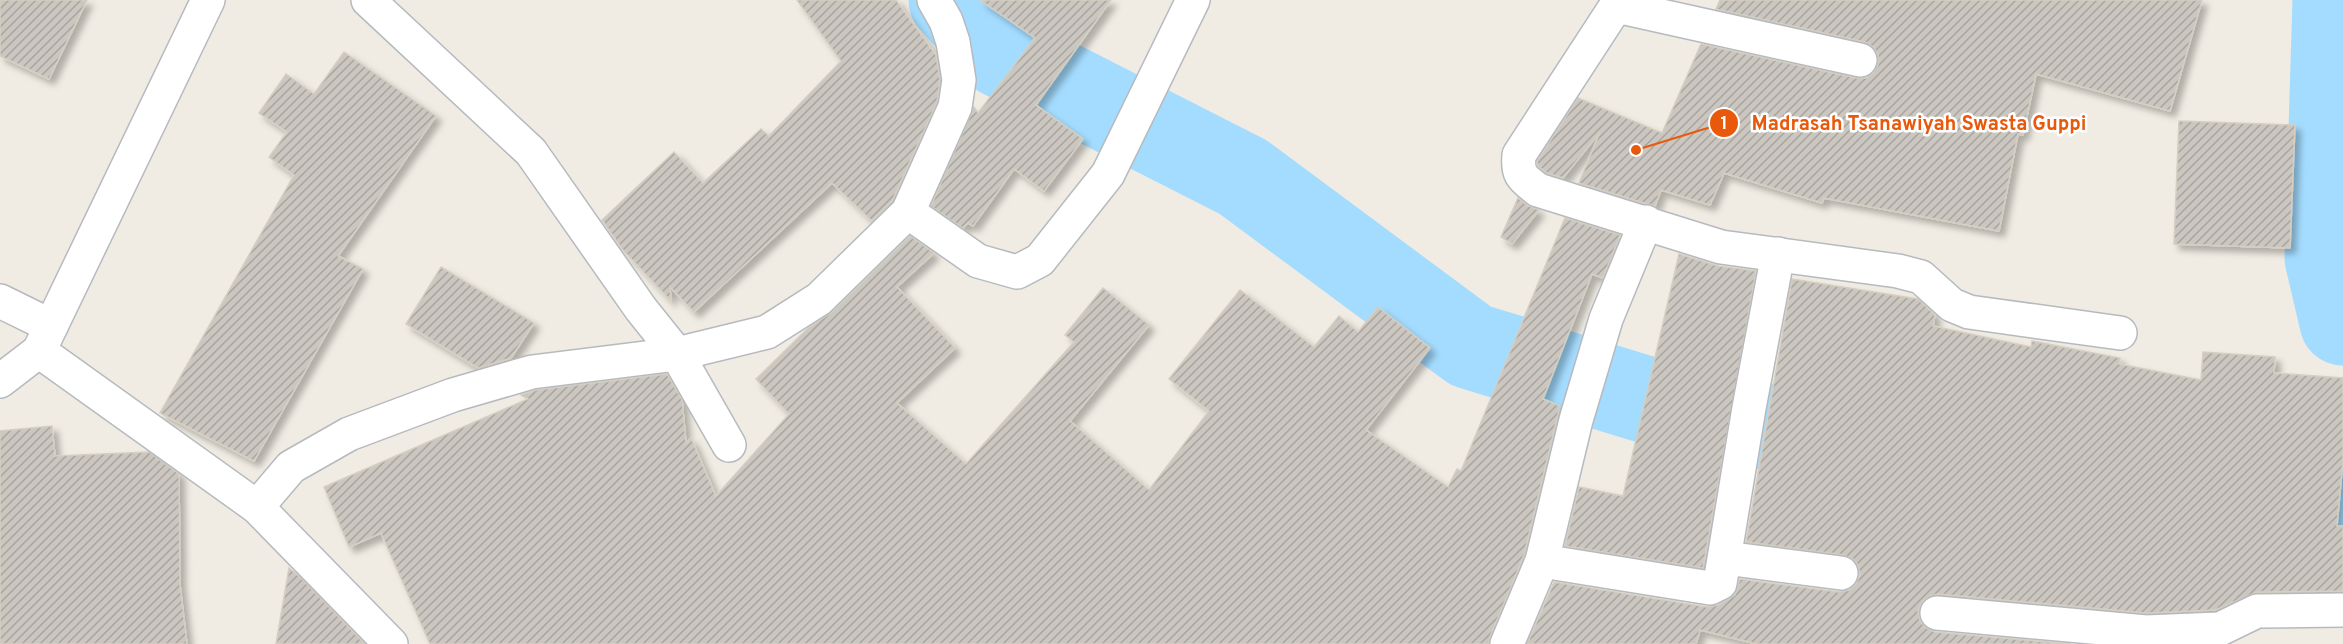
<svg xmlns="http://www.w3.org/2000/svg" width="2343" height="644" font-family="Overpass,sans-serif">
  <defs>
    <pattern id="building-hatch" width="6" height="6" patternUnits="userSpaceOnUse" patternTransform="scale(1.5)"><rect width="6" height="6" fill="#cbc7c0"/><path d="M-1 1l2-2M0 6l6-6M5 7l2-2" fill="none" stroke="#a8a5a0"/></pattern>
    <filter id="shadow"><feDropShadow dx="5.5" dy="5.5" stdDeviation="3" flood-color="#0004"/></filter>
  </defs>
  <rect width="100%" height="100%" fill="#f0ece3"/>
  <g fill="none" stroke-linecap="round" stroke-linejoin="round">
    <g stroke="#a4dcff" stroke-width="87">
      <path d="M 952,0 L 999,53 L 1243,177 L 1471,346 L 1670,407 L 1884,451"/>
      <path d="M 2336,0 L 2328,258 L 2343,322"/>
      <path d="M 2218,502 L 2343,515"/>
    </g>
  </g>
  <g fill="url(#building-hatch)" stroke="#d5cec1" stroke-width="1.5" filter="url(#shadow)">
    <path d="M 0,0 L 87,0 L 49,79 L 0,56 Z"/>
    <path d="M 797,0 L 896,0 L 936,55 L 940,80 L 937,102 L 892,201 L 872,221 L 832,183 L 694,312 L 670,287 L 671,301 L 623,250 L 602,220 L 674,152 L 703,183 L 761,129 L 769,136 L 841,61 Z"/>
    <path d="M 980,0 L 1111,0 L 1036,105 L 1083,139 L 1044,191 L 1014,169 L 973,226 L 968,223 L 963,228 L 931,206 L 974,107 L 978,113 L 1035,38 Z"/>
    <path d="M 1720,0 L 2202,0 L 2170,111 L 2036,74 L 2023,135 L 2018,134 L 1999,231 L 1824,198 L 1822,203 L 1724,173 L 1710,205 L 1661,190 L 1655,206 L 1644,203 L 1579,183 L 1600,132 L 1563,178 L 1547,173 L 1538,166 L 1537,161 L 1578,98 L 1662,133 L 1701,44 L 1856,78 L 1866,78 L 1873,73 L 1878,65 L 1878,54 L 1873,47 L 1865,42 L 1716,9 Z"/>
    <path d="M 344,52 L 436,116 L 338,256 L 363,269 L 254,461 L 160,413 L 294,175 L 269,157 L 287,132 L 259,113 L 286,74 L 314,94 Z"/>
    <path d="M 2179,121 L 2295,125 L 2290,248 L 2174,244 Z"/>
    <path d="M 1518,198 L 1527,205 L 1539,210 L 1512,244 L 1501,237 Z"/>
    <path d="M 1565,218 L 1620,235 L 1603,278 L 1592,274 L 1543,399 L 1560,406 L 1524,555 L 1490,637 L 1489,644 L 430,644 L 381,533 L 349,547 L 324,487 L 528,399 L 521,395 L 536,390 L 667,374 L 682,400 L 686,443 L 691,438 L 716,496 L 789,414 L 756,379 L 807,329 L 832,312 L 910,236 L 934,253 L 897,287 L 955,348 L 897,403 L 966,464 L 1074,342 L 1065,335 L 1103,288 L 1149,325 L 1070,421 L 1149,490 L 1209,411 L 1169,379 L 1240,290 L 1314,347 L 1339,316 L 1358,332 L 1378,307 L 1430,348 L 1366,430 L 1448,487 L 1457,469 L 1461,471 Z"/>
    <path d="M 1679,254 L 1718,266 L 1756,271 L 1703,568 L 1565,546 L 1579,487 L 1623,496 Z"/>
    <path d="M 441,267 L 534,323 L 511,358 L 478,368 L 406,324 Z"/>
    <path d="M 1792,279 L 1918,299 L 1935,315 L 1933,326 L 2031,347 L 2032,341 L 2120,358 L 2119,364 L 2201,380 L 2203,352 L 2275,357 L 2274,373 L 2343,378 L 2343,460 L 2337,526 L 2343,526 L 2343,591 L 2257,592 L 2215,610 L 2146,613 L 1938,594 L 1930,596 L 1922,602 L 1918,611 L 1920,621 L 1926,628 L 1935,632 L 2071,644 L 1757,644 L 1700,630 L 1696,644 L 1527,644 L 1554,582 L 1707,607 L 1718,605 L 1735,595 L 1740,579 L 1839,592 L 1849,590 L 1856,584 L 1860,575 L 1858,565 L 1853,559 L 1844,555 L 1746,542 Z"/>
    <path d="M 52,426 L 55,456 L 149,452 L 179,474 L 180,585 L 187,644 L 0,644 L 0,431 Z"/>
    <path d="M 289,568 L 301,578 L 365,644 L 276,644 Z"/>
  </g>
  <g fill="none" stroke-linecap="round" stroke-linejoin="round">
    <defs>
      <g id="minor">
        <path d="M 368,0 L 531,152 L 641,309 L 677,354 L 729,445"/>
        <path d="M 1618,0 L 1616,6 L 1860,60"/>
        <path d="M 1616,6 L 1519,155 C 1517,176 1523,178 1538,190 L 1721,247 L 1898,271 L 1921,277 L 1952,305 L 1969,312 L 2120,333"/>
        <path d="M 908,212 L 978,261 L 1017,272 L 1040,260 L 1108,174 L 1193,0"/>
        <path d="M 0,301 L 51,326"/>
        <path d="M 39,351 L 257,507 L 391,644"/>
        <path d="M 0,381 L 39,351 L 208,0"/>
        <path d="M 257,507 L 291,467 L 349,434 L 453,395 L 532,372 L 677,354 L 767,332 L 819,299 L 908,212 L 955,107 L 959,80 L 953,42 L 946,21 L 934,0"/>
        <path d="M 1725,558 L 1841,573"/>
        <path d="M 1542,561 L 1710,588 L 1720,583 L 1749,408 L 1778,254"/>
        <path d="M 1937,613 L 2146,632 L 2220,629 L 2257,611 L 2343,610"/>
        <path d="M 1507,644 L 1542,561 L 1576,420 L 1606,319 L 1646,222"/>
      </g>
    </defs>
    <use href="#minor" stroke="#b6babf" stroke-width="36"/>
    <use href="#minor" stroke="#fff" stroke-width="33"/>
  </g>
  <path fill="none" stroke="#e8590c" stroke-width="2" d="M1636 150L1724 123"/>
  <g fill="#e8590c" stroke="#fff" stroke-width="2">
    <circle cx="1636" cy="150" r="6"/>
    <circle cx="1724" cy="123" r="15"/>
  </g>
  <g font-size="18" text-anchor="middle" font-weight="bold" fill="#fff">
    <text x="1724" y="129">1</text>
  </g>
  <g font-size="20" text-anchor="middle" font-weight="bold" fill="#e8590c" stroke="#fff" stroke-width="5" stroke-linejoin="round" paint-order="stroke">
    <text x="1919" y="130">Madrasah Tsanawiyah Swasta Guppi</text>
  </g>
</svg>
